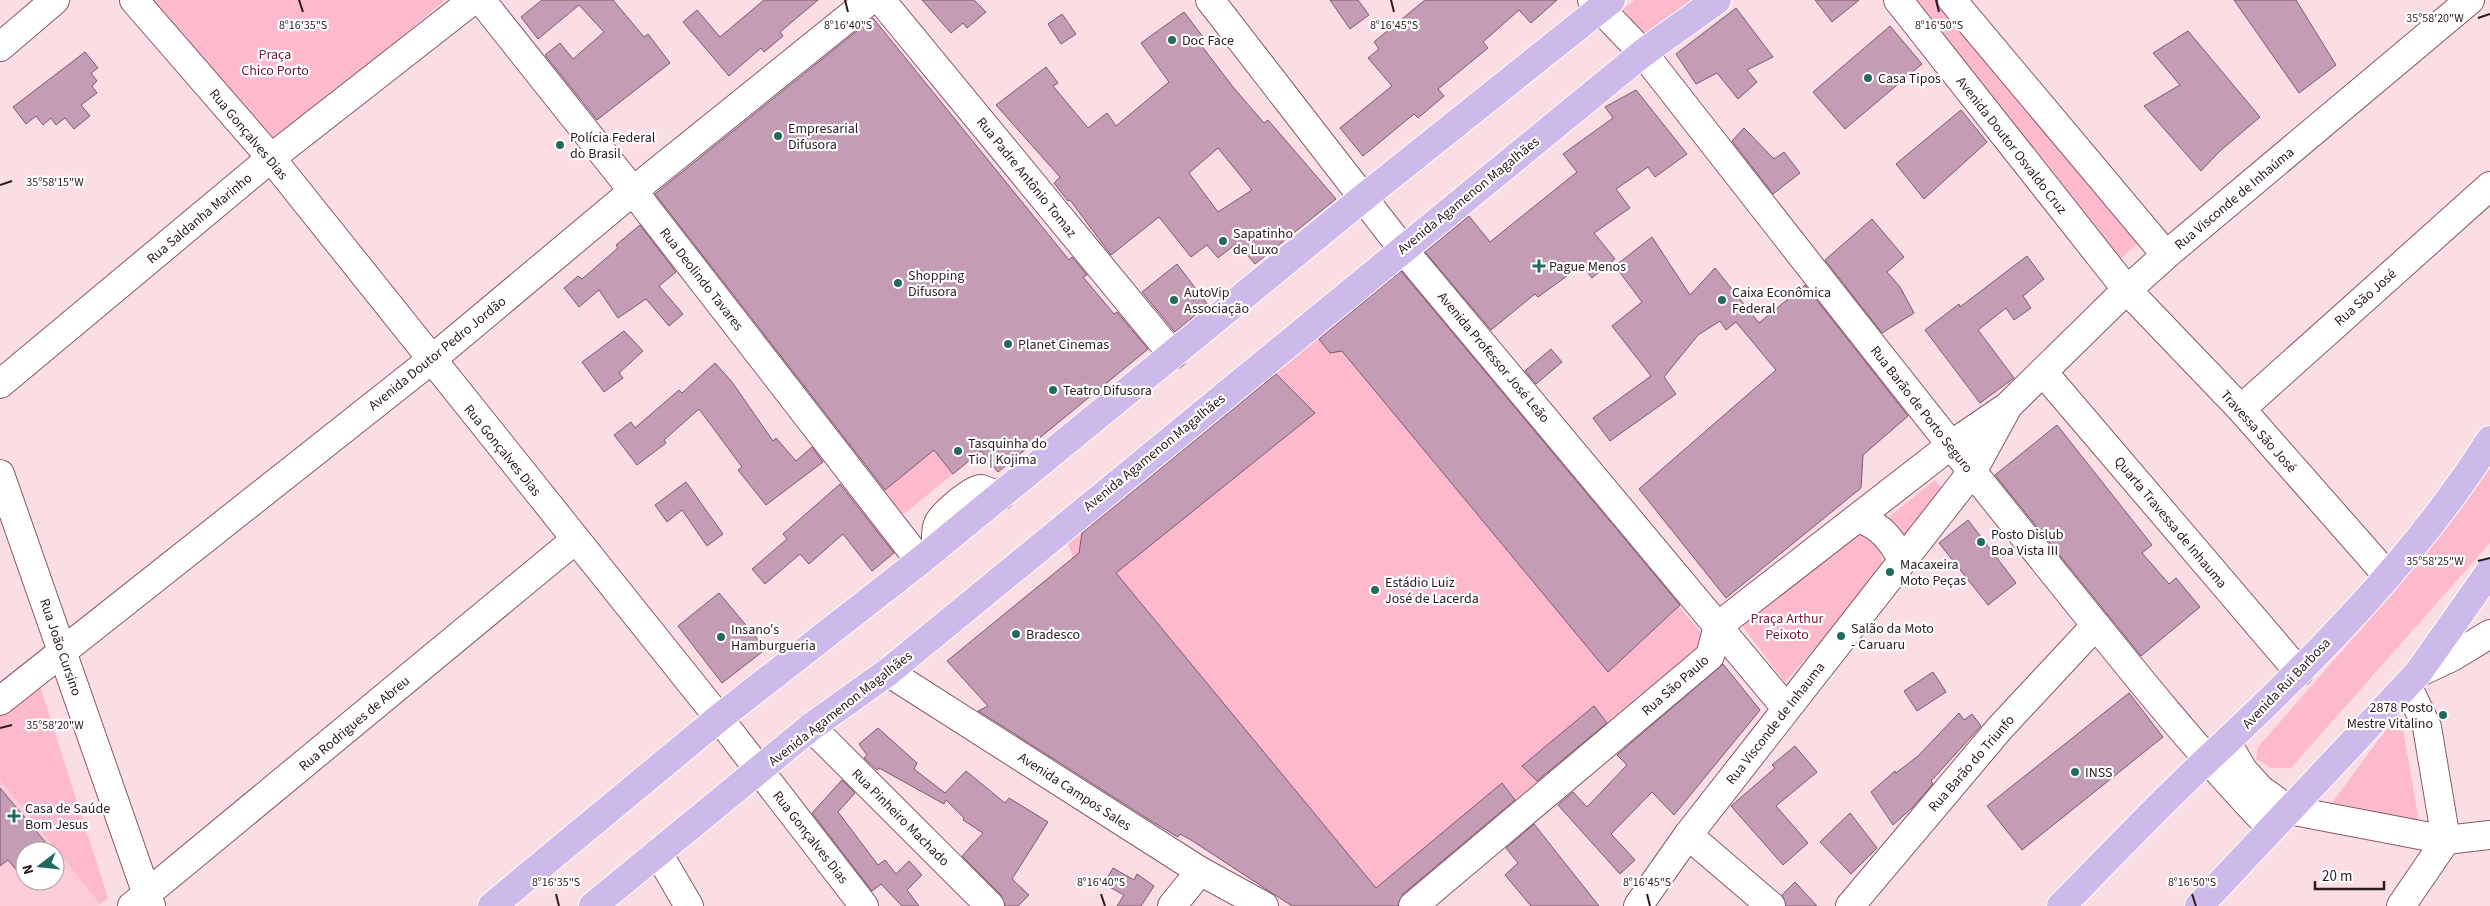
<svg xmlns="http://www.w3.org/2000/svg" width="2490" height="906" font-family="'Source Sans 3',sans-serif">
  <rect width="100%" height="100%" fill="#fbdde4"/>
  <path fill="#fccdd9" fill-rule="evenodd" d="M 0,780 L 100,904 L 97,906 L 0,906 ZM 25,851 L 55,851 L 55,881 L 25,881 Z"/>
  <g fill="#fdbacc">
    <path d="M 140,0 L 445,0 L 269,151 Z"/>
    <path d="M 1635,0 L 1695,0 L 1643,37 L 1623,9 Z"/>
    <path d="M 1907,0 L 1943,0 L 2143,239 L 2119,260 Z"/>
    <path d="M 1403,269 L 1709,643 L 1402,906 L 1384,906 L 1124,706 L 1066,538 Z"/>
    <path d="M 934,450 L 953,474 L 898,519 L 878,496 Z"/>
    <path d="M 2490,468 L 2490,543 L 2291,768 L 2271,768 L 2256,759 L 2258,747 L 2404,580 L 2451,521 Z"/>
    <path d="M 1935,480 L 1942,488 L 1900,539 L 1884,521 Z"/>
    <path d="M 1854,530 L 1880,543 L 1883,571 L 1785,682 L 1736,618 Z"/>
    <path d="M 39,683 L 108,898 L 100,904 L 0,780 L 0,716 Z"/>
    <path d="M 2400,711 L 2419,822 L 2331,804 Z"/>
  </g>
  <g fill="#c49cb5" stroke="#7d5970" fill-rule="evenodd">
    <path d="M 542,0 L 613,0 L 644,37 L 648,34 L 670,63 L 597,120 L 545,55 L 560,43 L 573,59 L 604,32 L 579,5 L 538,39 L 521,17 Z"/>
    <path d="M 764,0 L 818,0 L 780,32 L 783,36 L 764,52 L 761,48 L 729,76 L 683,22 L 697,10 L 720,37 Z"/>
    <path d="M 922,0 L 974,0 L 986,12 L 967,28 L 963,23 L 951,33 Z"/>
    <path d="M 1330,0 L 1358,0 L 1369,15 L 1350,29 Z"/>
    <path d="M 1425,0 L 1557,0 L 1531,23 L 1519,10 L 1483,42 L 1488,48 L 1438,89 L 1444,96 L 1418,118 L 1414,114 L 1363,156 L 1340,128 L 1392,86 L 1368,58 L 1379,49 L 1374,42 Z"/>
    <path d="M 1815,0 L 1859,0 L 1832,22 Z"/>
    <path d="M 2234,0 L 2296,0 L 2336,65 L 2299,93 Z"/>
    <path d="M 1736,8 L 1773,57 L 1747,70 L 1757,82 L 1738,99 L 1717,73 L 1696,84 L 1676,54 Z"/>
    <path d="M 1184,12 L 1203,37 L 1198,41 L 1233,87 L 1264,123 L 1268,120 L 1336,199 L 1255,264 L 1237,243 L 1218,258 L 1207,245 L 1191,257 L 1159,217 L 1111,255 L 1070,200 L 1068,201 L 1054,183 L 1060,177 L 996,105 L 1046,67 L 1058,83 L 1053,86 L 1088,128 L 1107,113 L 1116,126 L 1169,82 L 1141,43 ZM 1218,148 L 1252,190 L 1218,212 L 1189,173 Z"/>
    <path d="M 1062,14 L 1076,34 L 1061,44 L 1048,24 Z"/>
    <path d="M 873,18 L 1069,260 L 1072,257 L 1087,275 L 1083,277 L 1114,314 L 1117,312 L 1148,349 L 998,472 L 981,451 L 953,474 L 934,450 L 885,490 L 655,194 Z"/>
    <path d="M 1890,26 L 1922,64 L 1845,129 L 1813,92 Z"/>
    <path d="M 2188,31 L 2260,117 L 2220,151 L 2201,171 L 2144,106 L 2180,85 L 2153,53 Z"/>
    <path d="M 85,52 L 98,68 L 91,73 L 97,81 L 92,86 L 97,93 L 81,105 L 90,116 L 74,129 L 65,118 L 56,125 L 51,118 L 43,125 L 36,116 L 26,124 L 13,107 Z"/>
    <path d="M 1636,90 L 1687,154 L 1655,177 L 1648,167 L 1616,189 L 1630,208 L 1594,233 L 1615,259 L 1592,278 L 1582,265 L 1538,297 L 1535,294 L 1491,330 L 1425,252 L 1469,216 L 1490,242 L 1577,172 L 1563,154 L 1613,118 L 1605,107 Z"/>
    <path d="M 1961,110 L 1987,142 L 1924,199 L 1896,164 Z"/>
    <path d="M 1744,128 L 1774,159 L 1784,152 L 1800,173 L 1773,194 L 1732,141 Z"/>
    <path d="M 1872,219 L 1904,257 L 1887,272 L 1900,287 L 1914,313 L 1882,333 L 1825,260 Z"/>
    <path d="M 640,225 L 676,272 L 659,286 L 683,314 L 669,326 L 646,299 L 618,318 L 599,290 L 579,307 L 564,288 L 578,276 L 582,279 L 618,248 L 616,245 Z"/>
    <path d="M 1652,237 L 1690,295 L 1715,268 L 1759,323 L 1805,285 L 1908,416 L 1863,455 L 1861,488 L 1726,598 L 1639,489 L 1776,370 L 1736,322 L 1726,330 L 1720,321 L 1698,335 L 1664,377 L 1676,394 L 1610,441 L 1593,418 L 1651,376 L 1612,326 L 1642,302 L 1615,266 Z"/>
    <path d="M 2027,256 L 2044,279 L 2023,296 L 2031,308 L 2014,320 L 2006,308 L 1978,330 L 2014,378 L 1980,403 L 1925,330 L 1959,304 L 1960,307 Z"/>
    <path d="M 1177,264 L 1208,305 L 1175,332 L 1142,292 Z"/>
    <path d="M 1401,271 L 1680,605 L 1608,672 L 1342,351 L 1330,353 L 1319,339 Z"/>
    <path d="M 624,331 L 643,351 L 619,373 L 623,378 L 604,392 L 582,362 Z"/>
    <path d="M 1551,349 L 1562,362 L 1536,384 L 1525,371 Z"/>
    <path d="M 715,363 L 732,382 L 773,441 L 776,438 L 796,461 L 812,447 L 823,462 L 766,505 L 738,470 L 742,467 L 699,409 L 664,440 L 666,443 L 637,465 L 614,435 L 631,422 L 635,428 L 679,390 L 682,393 Z"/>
    <path d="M 1276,374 L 1315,413 L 1116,573 L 1376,888 L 1502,783 L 1515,800 L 1403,894 L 1398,906 L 1292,906 L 1191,840 L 1180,834 L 1178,837 L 1148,819 L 980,712 L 978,711 L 988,706 L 947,661 L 1079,553 L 1082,533 Z"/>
    <path d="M 2057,425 L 2152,545 L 2142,553 L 2169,584 L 2176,578 L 2200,607 L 2141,656 L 1995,475 Z"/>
    <path d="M 686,482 L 723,534 L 707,546 L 682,510 L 667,522 L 655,505 Z"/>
    <path d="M 840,484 L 894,553 L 872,571 L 843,534 L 809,564 L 800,554 L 765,584 L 752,569 L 787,539 L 783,534 Z"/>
    <path d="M 1968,520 L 2016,583 L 1988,605 L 1939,543 Z"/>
    <path d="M 719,593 L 766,649 L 722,683 L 678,626 Z"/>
    <path d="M 1723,664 L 1760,710 L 1674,815 L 1652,792 L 1611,834 L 1635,860 L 1620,874 L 1558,805 L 1573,792 L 1587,807 L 1627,765 L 1617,755 Z"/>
    <path d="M 1933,672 L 1946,692 L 1917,711 L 1904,691 Z"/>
    <path d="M 2129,693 L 2163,737 L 2022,850 L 1987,806 Z"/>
    <path d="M 1594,706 L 1607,723 L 1537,781 L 1522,766 Z"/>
    <path d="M 1959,713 L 1964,720 L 1972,714 L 1981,726 L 1931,781 L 1933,784 L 1913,807 L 1893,825 L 1871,792 L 1895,771 L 1896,773 L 1918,756 Z"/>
    <path d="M 878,728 L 917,763 L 914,769 L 945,793 L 966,771 L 1005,803 L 1009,798 L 1048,822 L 1012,879 L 1029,895 L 1018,906 L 1005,906 L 1001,895 L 962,856 L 983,833 L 963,820 L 964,818 L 946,800 L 944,804 L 879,768 L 877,770 L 864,758 L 867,755 L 859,744 Z"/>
    <path d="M 1795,746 L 1817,772 L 1776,806 L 1808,843 L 1783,865 L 1731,806 L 1775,768 L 1772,765 Z"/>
    <path d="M 842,780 L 855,793 L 838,812 L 878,865 L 885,860 L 896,874 L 909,861 L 922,875 L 907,890 L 919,906 L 902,906 L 881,884 L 872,891 L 812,813 Z"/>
    <path d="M 0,788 L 53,851 L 25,851 L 25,880 L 8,860 L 0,866 Z"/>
    <path d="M 1850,813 L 1877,848 L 1851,874 L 1820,842 Z"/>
    <path d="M 1534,824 L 1599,906 L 1531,906 L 1505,875 L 1518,863 L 1506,848 Z"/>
    <path d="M 1113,868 L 1134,880 L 1137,874 L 1154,886 L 1141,906 L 1117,906 L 1124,895 L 1104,884 Z"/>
    <path d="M 1795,882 L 1817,906 L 1786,906 L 1782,895 Z"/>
  </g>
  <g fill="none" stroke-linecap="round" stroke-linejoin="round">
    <defs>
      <g id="minor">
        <path d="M 134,0 L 271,158 L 719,718 L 864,906"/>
        <path d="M 481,0 L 633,191 L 920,561"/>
        <path d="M 881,0 L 1173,355"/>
        <path d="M 1210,0 L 1402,248 L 1786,708"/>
        <path d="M 1592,0 L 1643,53 C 1775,221 1906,391 2041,557 C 2115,649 2189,743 2271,828"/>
        <path d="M 1898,0 L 2127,290 L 2241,409 L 2387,575"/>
        <path d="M 1952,0 L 2166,255"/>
        <path d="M 0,47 L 55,0"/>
        <path d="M 2043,372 L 2299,672"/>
        <path d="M 0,384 L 271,158 L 473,0"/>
        <path d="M 2241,409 L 2490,186"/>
        <path d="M 0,474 L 151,906"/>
        <path d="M 1858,518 C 1881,526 1890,538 1902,559"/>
        <path d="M 936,548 C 936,540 935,531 938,524 C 941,515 971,490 981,489 L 1000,496"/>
        <path d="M 888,672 L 1200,871 L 1264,906"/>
        <path d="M 2418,673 L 2452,657 L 2490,634"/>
        <path d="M 2407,685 L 2427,727 L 2446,840"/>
        <path d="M 0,701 L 431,360 L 633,191 L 870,0"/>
        <path d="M 811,727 L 990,906"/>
        <path d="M 2227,743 L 2243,770 L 2260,789 L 2289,810 L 2446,840 L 2490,835"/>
        <path d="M 1688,835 L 1771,906"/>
        <path d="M 658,853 L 689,906"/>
        <path d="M 132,906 L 575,540"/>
        <path d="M 1172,906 L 1200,871"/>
        <path d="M 1413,906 L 1710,656 L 1718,626 L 1951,445 L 2008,406 L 2116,300 L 2166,255 L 2470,0"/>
        <path d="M 1638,906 L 1688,835 L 1972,472 L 2006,410"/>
        <path d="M 1850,906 L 2000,728 L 2096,625"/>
        <path d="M 2401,906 L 2446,840"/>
      </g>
      <g id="major">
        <path d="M 492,906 L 719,718 L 920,561 L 1363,198 L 1611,0"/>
        <path d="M 593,906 L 811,727 L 888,672 L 1643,53 L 1717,0"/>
        <path d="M 2061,906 C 2110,857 2157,806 2208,759 C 2310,664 2415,559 2490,440"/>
        <path d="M 2199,906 L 2418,673 L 2490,571"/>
      </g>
    </defs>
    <use href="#minor" stroke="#865b67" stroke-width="30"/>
    <use href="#major" stroke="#fff" stroke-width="30"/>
    <use href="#minor" stroke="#fff" stroke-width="28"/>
    <use href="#major" stroke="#cdb9ea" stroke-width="28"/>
  </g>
  <path fill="none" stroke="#2c1b20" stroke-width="2" d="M 299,0 L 303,12M 845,0 L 848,12M 1391,0 L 1394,12M 1936,0 L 1939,12M 2478,18 L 2490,14M 0,185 L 12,181M 2478,561 L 2490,558M 0,728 L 12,725M 556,894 L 559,906M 1101,894 L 1105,906M 1647,894 L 1650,906M 2192,894 L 2196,906"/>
  <g fill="#22695f" stroke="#fff" stroke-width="2">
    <circle cx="1172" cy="40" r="5"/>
    <circle cx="1868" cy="78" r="5"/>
    <circle cx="778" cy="136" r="5"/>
    <circle cx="560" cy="145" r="5"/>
    <circle cx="1223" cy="241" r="5"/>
    <path d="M1536.5 258.5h5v5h5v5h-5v5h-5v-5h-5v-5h5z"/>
    <circle cx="898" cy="283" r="5"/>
    <circle cx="1174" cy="300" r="5"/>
    <circle cx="1722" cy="300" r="5"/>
    <circle cx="1008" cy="344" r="5"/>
    <circle cx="1053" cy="390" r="5"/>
    <circle cx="958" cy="451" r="5"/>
    <circle cx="1981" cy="542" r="5"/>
    <circle cx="1890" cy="572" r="5"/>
    <circle cx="1375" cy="590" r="5"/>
    <circle cx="1016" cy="634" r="5"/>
    <circle cx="1841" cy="636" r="5"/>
    <circle cx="721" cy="637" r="5"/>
    <circle cx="2443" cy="715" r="5"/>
    <circle cx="2075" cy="772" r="5"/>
    <path d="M11.5 808.5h5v5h5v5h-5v5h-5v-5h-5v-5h5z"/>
  </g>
  <g text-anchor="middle" stroke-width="4.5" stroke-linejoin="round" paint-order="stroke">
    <g font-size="14" fill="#2c1b20" stroke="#fff" text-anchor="start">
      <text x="1182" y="45">Doc Face</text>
      <text x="1878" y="83">Casa Tipos</text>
      <text x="788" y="133">Empresarial<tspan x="788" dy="16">Difusora</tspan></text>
      <text x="570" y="142">Polícia Federal<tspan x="570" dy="16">do Brasil</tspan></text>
      <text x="1233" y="238">Sapatinho<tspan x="1233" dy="16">de Luxo</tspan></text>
      <text x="1549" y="271">Pague Menos</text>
      <text x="908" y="280">Shopping<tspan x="908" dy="16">Difusora</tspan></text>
      <text x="1184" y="297">AutoVip<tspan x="1184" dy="16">Associação</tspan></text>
      <text x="1732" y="297">Caixa Econômica<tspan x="1732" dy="16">Federal</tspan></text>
      <text x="1018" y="349">Planet Cinemas</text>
      <text x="1063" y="395">Teatro Difusora</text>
      <text x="968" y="448">Tasquinha do<tspan x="968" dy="16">Tio | Kojima</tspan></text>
      <text x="1991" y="539">Posto Dislub<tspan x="1991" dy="16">Boa Vista III</tspan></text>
      <text x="1900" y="569">Macaxeira<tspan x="1900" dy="16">Moto Peças</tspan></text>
      <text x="1385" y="587">Estádio Luiz<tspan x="1385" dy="16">José de Lacerda</tspan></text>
      <text x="1851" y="633">Salão da Moto<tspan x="1851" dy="16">- Caruaru</tspan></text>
      <text x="731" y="634">Insano's<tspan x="731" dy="16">Hamburgueria</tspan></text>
      <text x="1026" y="639">Bradesco</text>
      <text x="2433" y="712" text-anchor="end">2878 Posto<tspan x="2433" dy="16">Mestre Vitalino</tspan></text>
      <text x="2085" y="777">INSS</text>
      <text x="25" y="813">Casa de Saúde<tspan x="25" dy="16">Bom Jesus</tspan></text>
    </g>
    <g font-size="14" fill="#75173d" stroke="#fff">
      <text x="275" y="59">Praça<tspan x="275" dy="16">Chico Porto</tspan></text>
      <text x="1787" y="623">Praça Arthur<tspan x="1787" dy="16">Peixoto</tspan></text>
    </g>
    <g font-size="14" fill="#2c1b20" stroke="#fff">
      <text transform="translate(249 134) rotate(50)" y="5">Rua Gonçalves Dias</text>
      <text transform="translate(2012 145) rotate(52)" y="5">Avenida Doutor Osvaldo Cruz</text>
      <text transform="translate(1027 177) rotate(51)" y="5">Rua Padre Antônio Tomaz</text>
      <text transform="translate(1468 195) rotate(-39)" y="5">Avenida Agamenon Magalhães</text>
      <text transform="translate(2234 198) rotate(-40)" y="5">Rua Visconde de Inhaúma</text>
      <text transform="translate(199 218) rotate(-40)" y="5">Rua Saldanha Marinho</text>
      <text transform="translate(702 279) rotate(52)" y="5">Rua Deolindo Tavares</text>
      <text transform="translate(2365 297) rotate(-42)" y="5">Rua São José</text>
      <text transform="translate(437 353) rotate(-39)" y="5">Avenida Doutor Pedro Jordão</text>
      <text transform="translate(1494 357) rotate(50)" y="5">Avenida Professor José Leão</text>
      <text transform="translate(1922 409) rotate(52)" y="5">Rua Barão de Porto Seguro</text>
      <text transform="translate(2259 431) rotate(48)" y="5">Travessa São José</text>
      <text transform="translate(503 450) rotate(51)" y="5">Rua Gonçalves Dias</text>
      <text transform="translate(1154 452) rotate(-39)" y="5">Avenida Agamenon Magalhães</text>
      <text transform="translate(2171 522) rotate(50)" y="5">Quarta Travessa de Inhauma</text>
      <text transform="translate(61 647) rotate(71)" y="5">Rua João Cursino</text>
      <text transform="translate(2286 683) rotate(-46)" y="5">Avenida Rui Barbosa</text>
      <text transform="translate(1675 685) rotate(-41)" y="5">Rua São Paulo</text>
      <text transform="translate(840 708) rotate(-38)" y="5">Avenida Agamenon Magalhães</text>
      <text transform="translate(354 723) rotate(-40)" y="5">Rua Rodrigues de Abreu</text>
      <text transform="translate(1775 723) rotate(-52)" y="5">Rua Visconde de Inhauma</text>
      <text transform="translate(1971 763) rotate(-49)" y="5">Rua Barão do Triunfo</text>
      <text transform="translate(1075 791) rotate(33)" y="5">Avenida Campos Sales</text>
      <text transform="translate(901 817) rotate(45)" y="5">Rua Pinheiro Machado</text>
      <text transform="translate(811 837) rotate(52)" y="5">Rua Gonçalves Dias</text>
    </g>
  </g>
  <g font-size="12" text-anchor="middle" fill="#2c1b20" stroke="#fff" stroke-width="4.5" stroke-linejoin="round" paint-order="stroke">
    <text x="2435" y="22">35°58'20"W</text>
    <text x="303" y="29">8°16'35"S</text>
    <text x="848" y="29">8°16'40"S</text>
    <text x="1394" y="29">8°16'45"S</text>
    <text x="1939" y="29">8°16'50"S</text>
    <text x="55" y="186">35°58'15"W</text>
    <text x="2435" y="565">35°58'25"W</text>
    <text x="55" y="729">35°58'20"W</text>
    <text x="556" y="886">8°16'35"S</text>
    <text x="1101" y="886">8°16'40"S</text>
    <text x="1647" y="886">8°16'45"S</text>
    <text x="2192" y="886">8°16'50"S</text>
  </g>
  <g transform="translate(40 866) rotate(254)"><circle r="24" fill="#ffffff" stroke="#aba4a6"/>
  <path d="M0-4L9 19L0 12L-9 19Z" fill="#22695f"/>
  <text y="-8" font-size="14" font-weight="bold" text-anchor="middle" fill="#2c1b20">N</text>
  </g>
  <path d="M2315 881v8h69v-8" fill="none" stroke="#2c1b20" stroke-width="2.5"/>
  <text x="2322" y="881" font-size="15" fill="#2c1b20" stroke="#ffffff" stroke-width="4" paint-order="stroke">20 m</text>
</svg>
